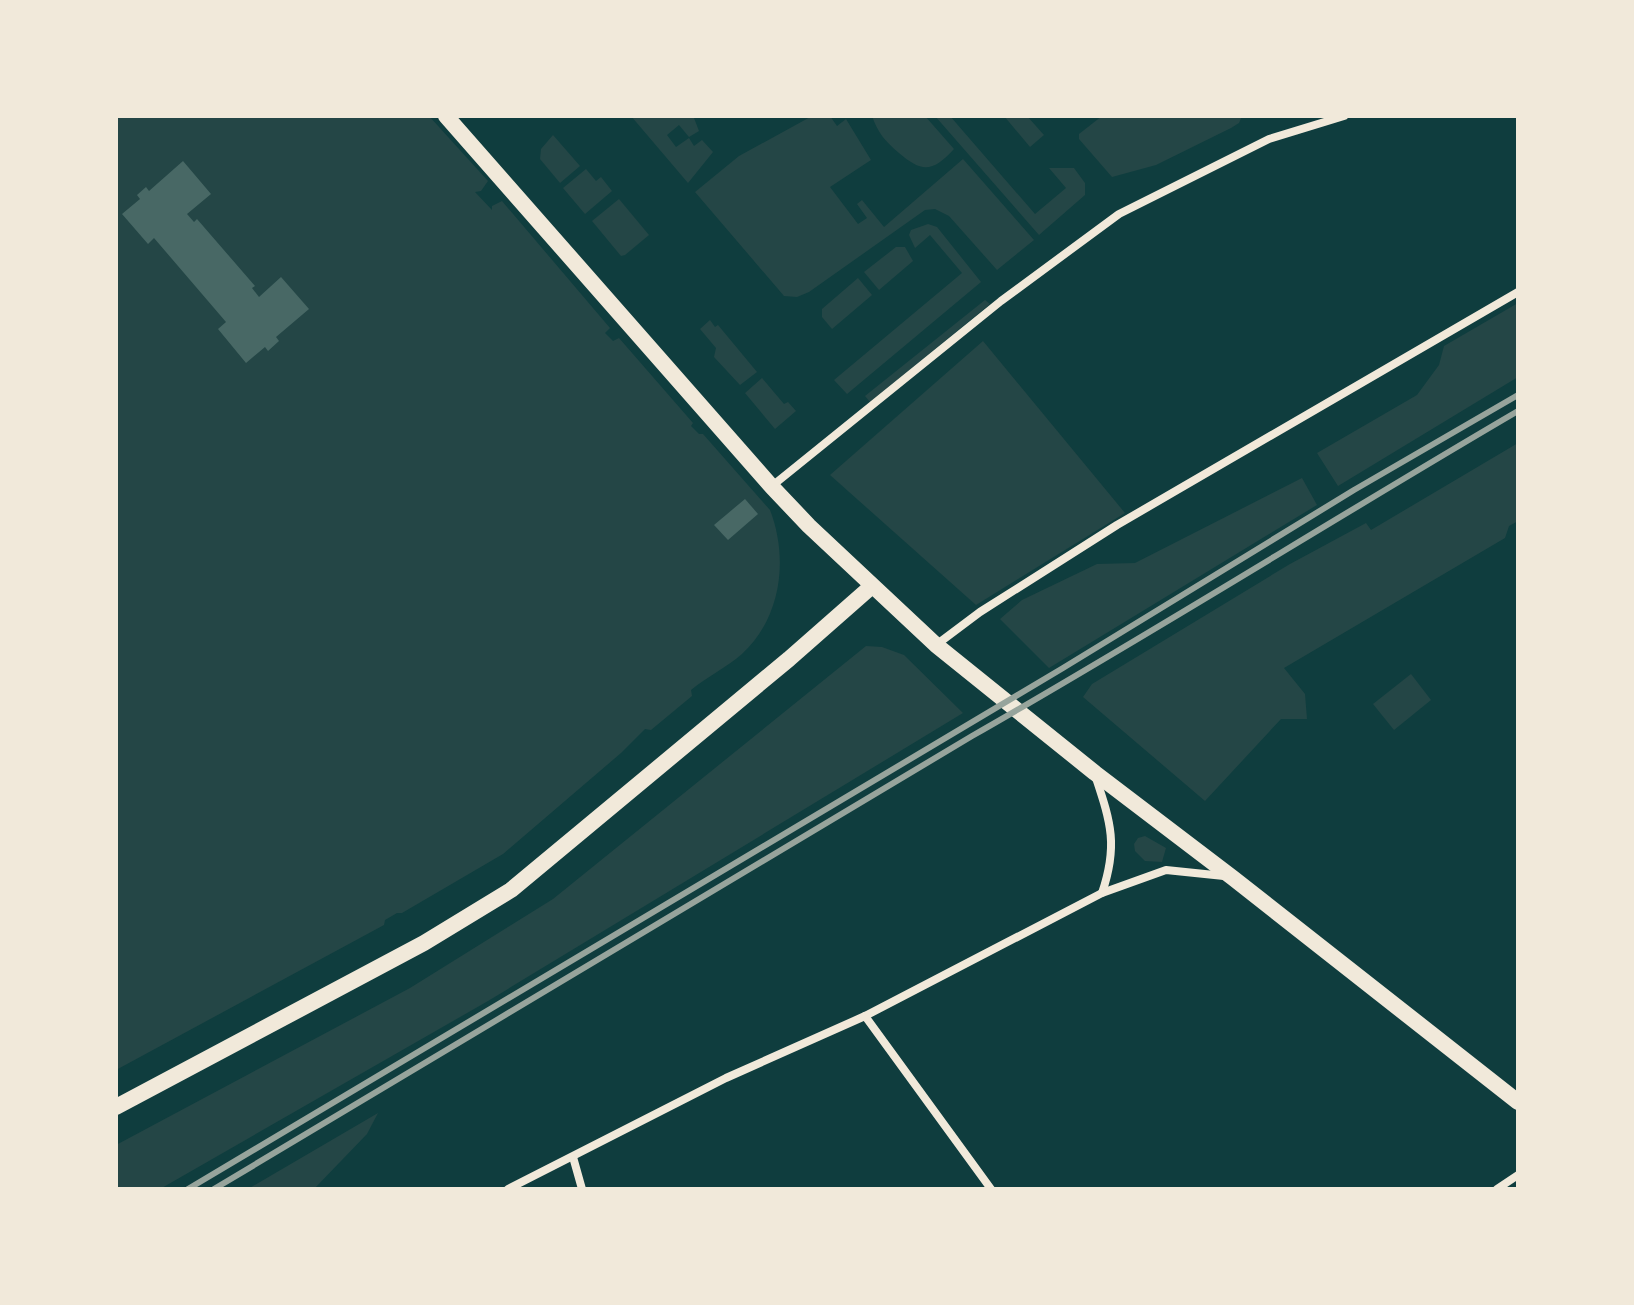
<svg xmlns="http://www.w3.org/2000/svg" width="1634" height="1305" font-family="'Noto Sans',sans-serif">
  <rect width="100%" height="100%" fill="#0f3d3e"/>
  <g fill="#244646">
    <path d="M 116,116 L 429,116 L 488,181 L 481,191 L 475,192 L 492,210 L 492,206 L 502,201 L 610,328 L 605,333 L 613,341 L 619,338 L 693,423 L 691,426 L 699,434 L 703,434 L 770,510 C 789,559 781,618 742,654 C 726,668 708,676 691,690 L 692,696 L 651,730 L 645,729 L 621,753 L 503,854 L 402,913 L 397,913 L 385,920 L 384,925 L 116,1070 Z"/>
    <path d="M 631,116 L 699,116 L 694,118 L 699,131 L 689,137 L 679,125 L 667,135 L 676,147 L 689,138 L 694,146 L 702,140 L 713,152 L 688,183 Z"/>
    <path d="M 812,116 L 830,116 L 837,126 L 846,119 L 871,160 L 830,187 L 858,224 L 867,218 L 857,204 L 862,200 L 884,227 L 963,159 L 1034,240 L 997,270 L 949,216 L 935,209 L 925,210 L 809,292 L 797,297 L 784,296 L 695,192 L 739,156 Z"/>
    <path d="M 872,116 L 925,116 L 954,149 C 933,172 922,173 899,153 C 885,141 878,133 872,116 Z"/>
    <path d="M 935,116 L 950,116 L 1035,214 L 1066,188 L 1049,168 L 1074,168 L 1085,183 L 1085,195 L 1039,235 Z"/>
    <path d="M 1004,116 L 1027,116 L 1044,135 L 1030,147 Z"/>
    <path d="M 1102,116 L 1242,116 L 1239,123 L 1231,128 L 1156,165 L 1112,177 L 1079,139 L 1079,134 Z"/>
    <path d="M 553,135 L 580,166 L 560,183 L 540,159 L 541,149 Z"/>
    <path d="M 586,169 L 596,181 L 601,177 L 612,191 L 585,214 L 563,188 Z"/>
    <path d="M 619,199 L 649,235 L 625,255 L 621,256 L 592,221 Z"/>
    <path d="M 928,224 L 937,227 L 981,282 L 847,394 L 834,380 L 962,273 L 930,235 L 915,248 L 909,235 L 911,230 Z"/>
    <path d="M 896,247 L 905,247 L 913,261 L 879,290 L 864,272 Z"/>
    <path d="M 858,278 L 872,295 L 832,329 L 822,317 L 822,309 Z"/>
    <path d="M 985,300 L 990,304 L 870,402 L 865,396 Z"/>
    <path d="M 1518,303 L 1518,377 L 1338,486 L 1317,453 L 1417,395 L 1439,365 L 1444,346 Z"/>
    <path d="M 710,320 L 715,327 L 718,325 L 757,372 L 740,385 L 714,357 L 716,348 L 700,329 Z"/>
    <path d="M 983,341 L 1125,513 L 976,605 L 830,475 Z"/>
    <path d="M 762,378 L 784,404 L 788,402 L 796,411 L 775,429 L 745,393 Z"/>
    <path d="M 1518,443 L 1518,521 L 1509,526 L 1505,538 L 1284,668 L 1305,694 L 1307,719 L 1281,719 L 1205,801 L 1083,697 L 1092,684 L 1290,564 L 1366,523 L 1371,530 Z"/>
    <path d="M 1302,478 L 1317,505 L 1049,668 L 1000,619 L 1022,600 L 1097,564 L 1135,563 Z"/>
    <path d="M 866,646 L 882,647 L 904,655 L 963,713 L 488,1001 L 160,1189 L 116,1189 L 116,1145 L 410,988 L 553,899 Z"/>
    <path d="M 1411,674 L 1431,700 L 1394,730 L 1373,704 Z"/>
    <path d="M 1145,836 L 1166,848 L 1162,862 L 1145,861 L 1135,851 L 1134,844 L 1138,838 Z"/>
    <path d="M 378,1113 L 367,1134 L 314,1189 L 248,1189 Z"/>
  </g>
  <g fill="#486865">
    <path d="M 183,161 L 211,194 L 187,214 L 194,222 L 197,219 L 255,286 L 252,288 L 259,297 L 281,277 L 309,309 L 276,337 L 279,341 L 268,351 L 265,347 L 246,363 L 218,329 L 226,322 L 154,238 L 148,244 L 122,214 L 140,199 L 137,195 L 146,187 L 149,191 Z"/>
    <path d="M 745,499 L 758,514 L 728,540 L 714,525 Z"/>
  </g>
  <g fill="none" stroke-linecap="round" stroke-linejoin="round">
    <g stroke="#f1e9da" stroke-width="8">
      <path d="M 772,486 L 1001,301 L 1119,214 L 1269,139 L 1344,116"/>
      <path d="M 936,645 L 980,612 L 1117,525 L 1518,292"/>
      <path d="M 1096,778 C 1111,823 1118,846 1102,893"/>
      <path d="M 865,1016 L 991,1189"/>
      <path d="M 573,1157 L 582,1189"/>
      <path d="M 508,1189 L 726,1078 L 865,1016 L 1102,893 L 1166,870 L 1224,876"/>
      <path d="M 1497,1189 L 1518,1175"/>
    </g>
    <g stroke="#f1e9da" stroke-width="16">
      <path d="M 446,116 L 772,487 L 809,526 L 936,645 L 1095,773 L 1233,878 L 1518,1102"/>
      <path d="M 116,1107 L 424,943 L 511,890 L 789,659 L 872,586"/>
    </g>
    <g stroke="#97a49c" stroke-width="6">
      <path d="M 188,1189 L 1063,668 L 1354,490 L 1518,395"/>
      <path d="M 214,1189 L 972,736 C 1156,631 1335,518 1518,411"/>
    </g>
  </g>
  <rect width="1634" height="1305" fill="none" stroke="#f1e9da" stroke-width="236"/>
</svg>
